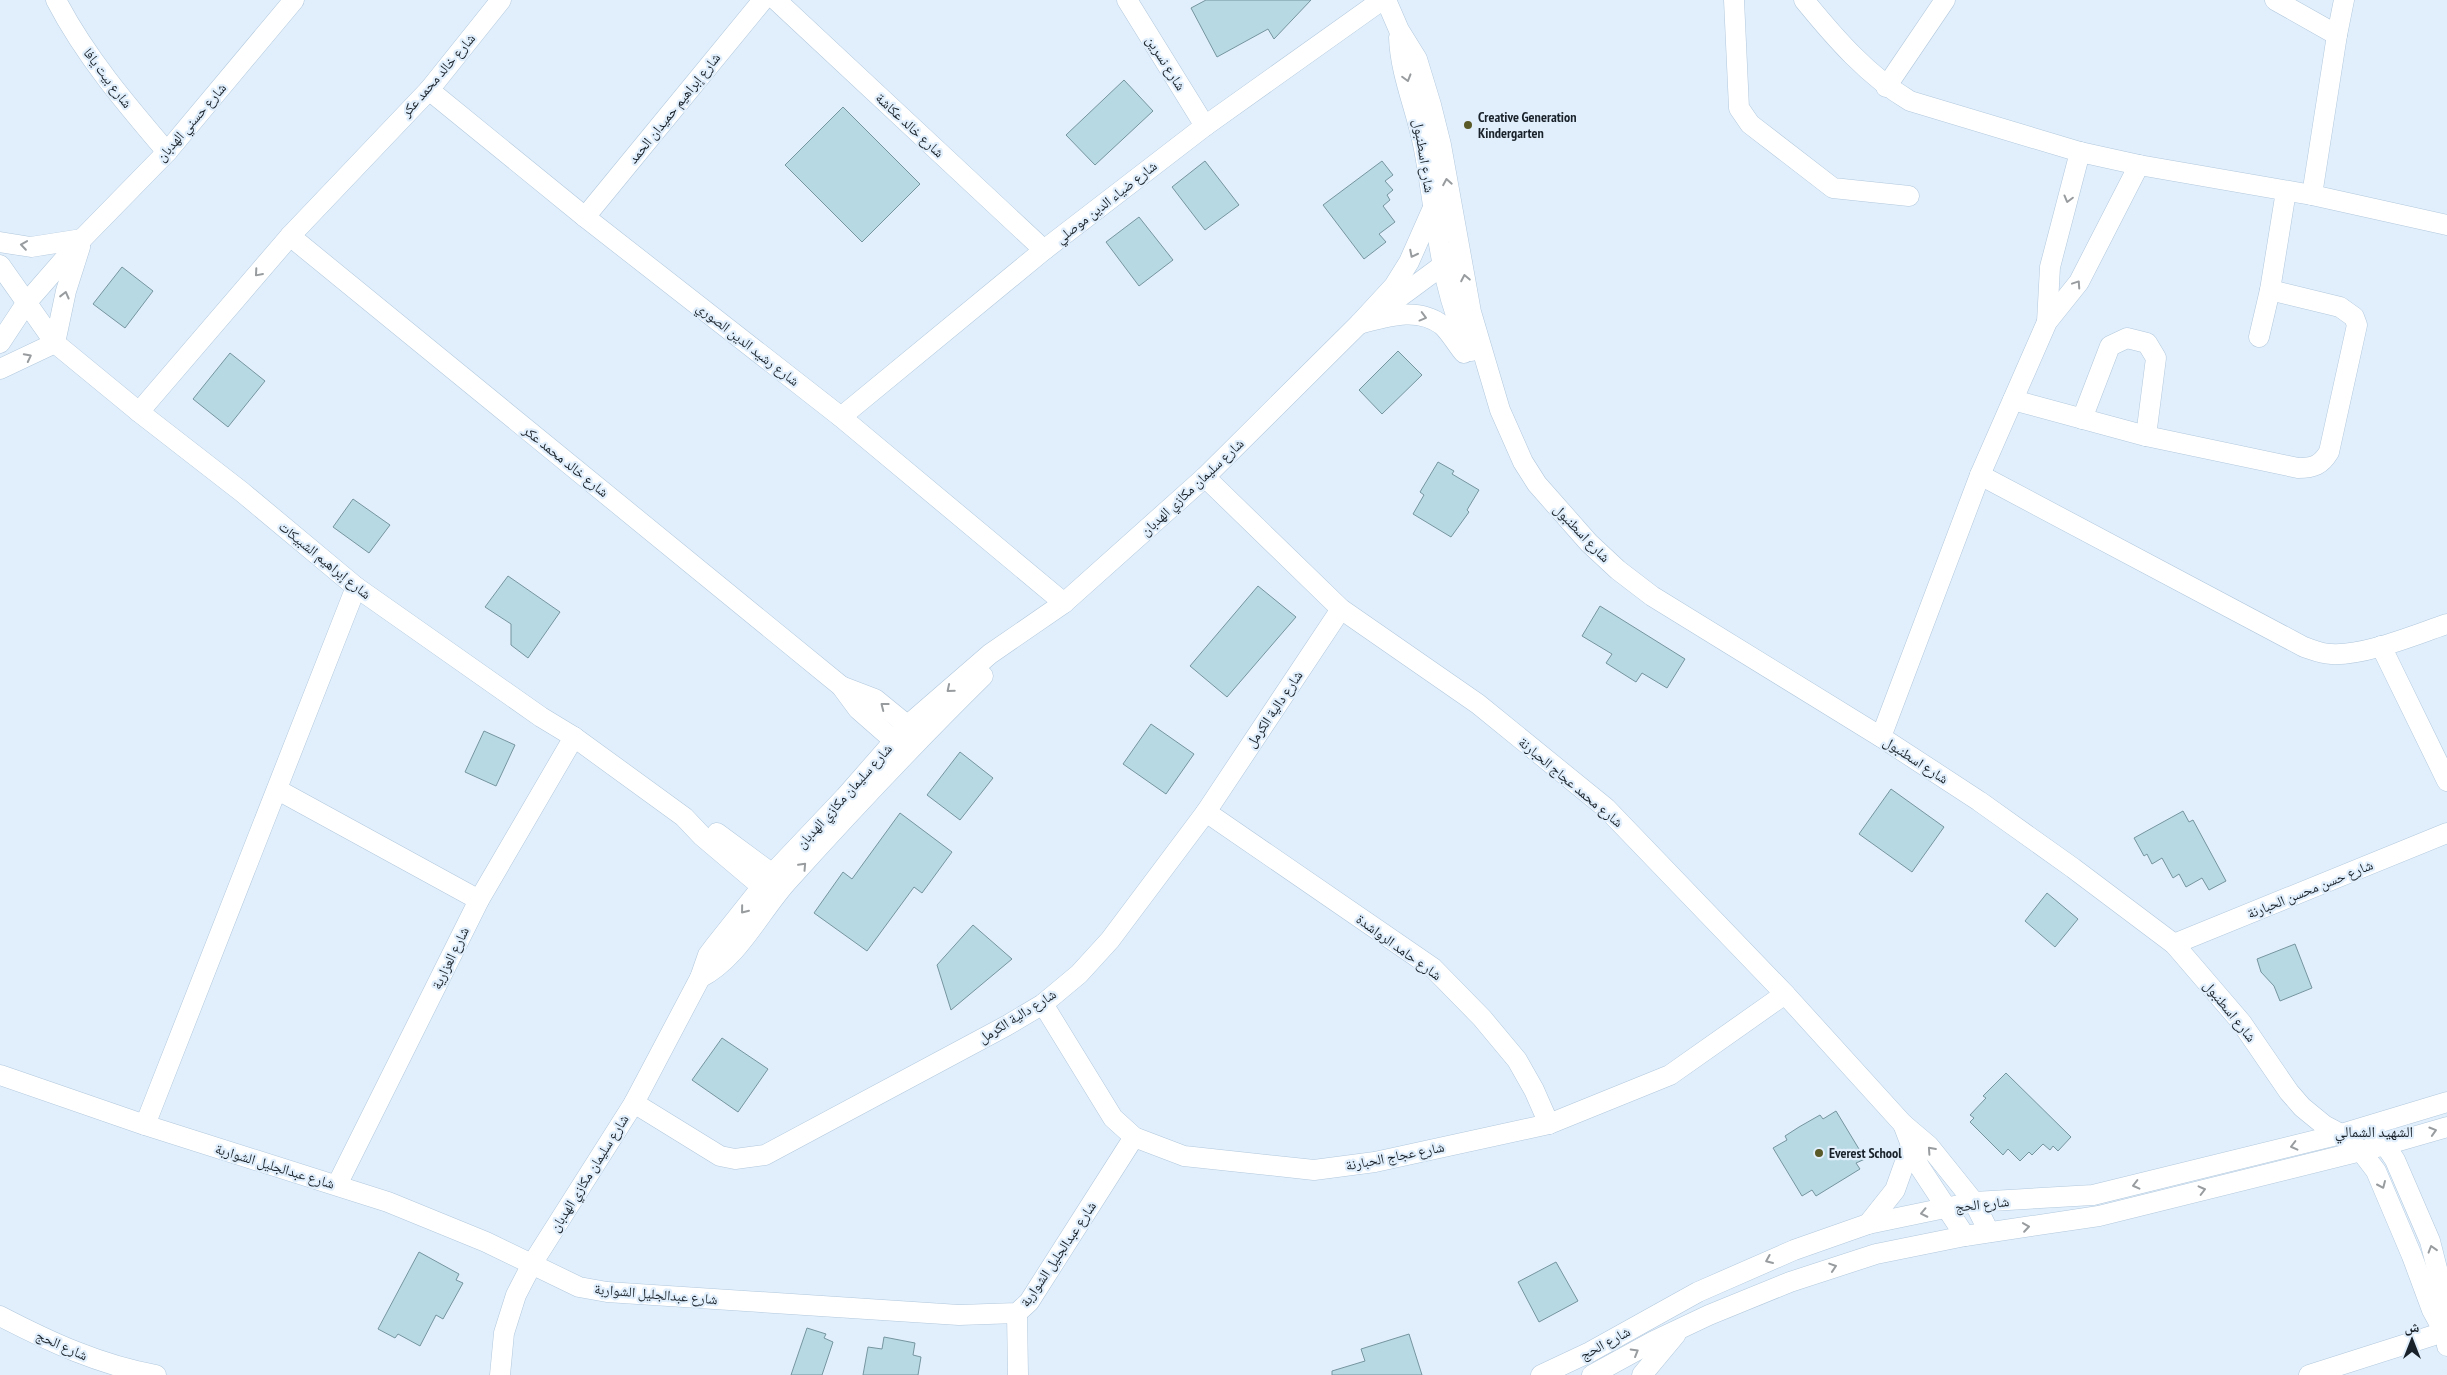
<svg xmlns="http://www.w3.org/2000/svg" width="2447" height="1375" font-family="'PT Sans Narrow','Noto Naskh Arabic',sans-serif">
  <rect width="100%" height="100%" fill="#e1effc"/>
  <g fill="#b7d9e3" stroke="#75959f">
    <path d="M 1206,0 L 1311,0 L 1274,39 L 1268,29 L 1217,57 L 1191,8 Z"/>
    <path d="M 1124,80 L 1153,111 L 1095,165 L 1066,135 Z"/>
    <path d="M 843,107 L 920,184 L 862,242 L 785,165 Z"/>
    <path d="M 1205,161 L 1239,205 L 1205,230 L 1172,187 Z"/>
    <path d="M 1382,161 L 1393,175 L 1385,181 L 1393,190 L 1387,195 L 1390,200 L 1383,206 L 1395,222 L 1379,234 L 1386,242 L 1364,259 L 1323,205 Z"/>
    <path d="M 1139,217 L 1173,260 L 1139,286 L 1106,242 Z"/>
    <path d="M 122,267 L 153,291 L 125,328 L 93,304 Z"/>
    <path d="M 1398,351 L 1422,375 L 1382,414 L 1359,390 Z"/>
    <path d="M 230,353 L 265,381 L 228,427 L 193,399 Z"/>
    <path d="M 1438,462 L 1454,471 L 1452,474 L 1479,490 L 1467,510 L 1469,512 L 1451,537 L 1413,514 L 1424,495 L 1420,492 Z"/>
    <path d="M 353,499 L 390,525 L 369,553 L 333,527 Z"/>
    <path d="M 508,576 L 560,612 L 528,658 L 511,645 L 511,624 L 485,607 Z"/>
    <path d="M 1258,586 L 1296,617 L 1227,697 L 1190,666 Z"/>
    <path d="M 1600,606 L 1685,659 L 1667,688 L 1642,673 L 1636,682 L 1606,663 L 1612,654 L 1582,636 Z"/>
    <path d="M 1151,724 L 1194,754 L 1166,794 L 1123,764 Z"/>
    <path d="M 484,731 L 515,745 L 496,786 L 465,772 Z"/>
    <path d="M 960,752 L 993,778 L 960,820 L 927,795 Z"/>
    <path d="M 1891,789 L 1944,827 L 1912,872 L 1859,834 Z"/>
    <path d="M 2183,811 L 2189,822 L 2193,820 L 2226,881 L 2209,890 L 2202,878 L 2186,887 L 2179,874 L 2173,878 L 2162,858 L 2152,864 L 2147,854 L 2144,856 L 2134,838 Z"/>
    <path d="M 900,813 L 952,852 L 922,893 L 914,887 L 867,951 L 814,913 L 843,872 L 852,879 Z"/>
    <path d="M 2047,893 L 2078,919 L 2055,947 L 2025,921 Z"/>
    <path d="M 973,925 L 1012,959 L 951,1010 L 937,965 Z"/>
    <path d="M 2295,944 L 2312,988 L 2280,1001 L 2274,986 L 2261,972 L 2257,959 Z"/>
    <path d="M 722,1038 L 768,1069 L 738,1112 L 692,1080 Z"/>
    <path d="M 2006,1073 L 2071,1137 L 2058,1151 L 2053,1146 L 2050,1150 L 2043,1144 L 2032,1155 L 2029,1152 L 2020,1161 L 2008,1149 L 2003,1155 L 1970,1122 L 1974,1118 L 1970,1115 L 1986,1098 L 1983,1096 Z"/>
    <path d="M 1836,1111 L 1865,1159 L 1856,1163 L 1860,1169 L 1816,1196 L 1812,1190 L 1802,1196 L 1773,1148 L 1787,1140 L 1785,1136 L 1799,1127 L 1820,1115 L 1823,1119 Z"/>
    <path d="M 419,1252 L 459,1274 L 456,1280 L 463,1283 L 443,1319 L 436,1315 L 420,1346 L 398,1334 L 395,1338 L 378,1329 Z"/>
    <path d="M 1556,1262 L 1578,1301 L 1539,1322 L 1518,1282 Z"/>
    <path d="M 807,1328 L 826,1334 L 824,1338 L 833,1342 L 822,1375 L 791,1375 Z"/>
    <path d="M 1409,1334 L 1422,1375 L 1332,1375 L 1332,1371 L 1365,1361 L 1361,1349 Z"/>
    <path d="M 884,1337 L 915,1343 L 913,1355 L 921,1357 L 918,1375 L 863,1375 L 868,1347 L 882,1349 Z"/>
  </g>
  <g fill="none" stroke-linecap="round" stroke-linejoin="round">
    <defs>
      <g id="minor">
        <path d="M 56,0 C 85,56 126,104 167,152"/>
        <path d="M 776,0 L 1044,250"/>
        <path d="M 1127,0 L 1205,126"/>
        <path d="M 1386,0 L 1399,30 L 1417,59 L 1431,105 L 1441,145 L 1471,312 L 1500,410 L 1523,462 L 1537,484 L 1589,543 L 1618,570 L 1652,596 L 1881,737 L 1979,801 L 2073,868 L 2174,944 L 2241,1022 L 2289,1092 L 2302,1107 L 2324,1125 L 2341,1134 L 2360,1150 L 2376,1171 L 2412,1256 L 2432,1310 L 2444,1332"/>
        <path d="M 1734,0 L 1739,108 L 1750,124 L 1833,188 L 1909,196"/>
        <path d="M 1804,0 C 1835,38 1868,76 1910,101 L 2080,152 L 2139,165 L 2312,195 L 2447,225"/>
        <path d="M 2275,0 L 2337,35 L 2312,195"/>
        <path d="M 2337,35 L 2344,0"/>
        <path d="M 1399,37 C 1400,73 1416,109 1423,144 C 1437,214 1438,287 1471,351"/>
        <path d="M 1886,87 L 1945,0"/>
        <path d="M 429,90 L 585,217 L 841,417 L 1064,603"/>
        <path d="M 585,217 L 763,0"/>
        <path d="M 290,236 L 841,686 L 858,709 L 907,752"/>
        <path d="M 0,242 L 31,247 L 82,239"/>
        <path d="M 0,265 L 55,343 L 139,412 L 242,492 L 356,587 L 541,717 L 574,737 L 684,817 L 702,836 L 774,897"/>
        <path d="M 1382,310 L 1443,265 L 1447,256"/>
        <path d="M 2047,322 L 2050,267 L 2080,152"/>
        <path d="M 1359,324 C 1386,317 1417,306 1442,325 C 1450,332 1457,345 1464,353"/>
        <path d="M 2259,337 L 2270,290 L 2286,191"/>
        <path d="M 0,343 L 27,302 L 82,239 L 167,152 L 294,0"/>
        <path d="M 0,369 L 55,343 L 66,291 L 80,247"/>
        <path d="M 2013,400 L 2146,436 L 2298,468 C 2314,468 2321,465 2329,452 L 2357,325 L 2354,317 L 2340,307 L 2270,290"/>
        <path d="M 139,412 L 290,236 L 429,90 L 501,0"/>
        <path d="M 841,417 L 1044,250 L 1205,126 L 1382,0"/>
        <path d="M 2082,419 L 2110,346 L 2127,338 L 2147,343 L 2156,358 L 2146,436"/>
        <path d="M 1980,475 L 2304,647 C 2313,650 2322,654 2331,654 C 2365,656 2414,635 2447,624"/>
        <path d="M 1205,477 L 1341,609 L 1478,704 L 1606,808 L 1785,994 L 1903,1124 L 1929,1146 L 1974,1202 L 1989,1232"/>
        <path d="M 2381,646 L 2447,781"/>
        <path d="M 841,686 L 875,699 L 918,734"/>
        <path d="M 1881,737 L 1980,475 L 2047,322 L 2079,282 L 2139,165"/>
        <path d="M 278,790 L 479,900"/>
        <path d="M 1206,812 L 1433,968 L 1482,1018 L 1517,1060 L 1534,1090 L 1549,1124"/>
        <path d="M 717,833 L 782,881"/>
        <path d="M 2174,944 L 2447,833"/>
        <path d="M 700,978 C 738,958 758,915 786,883 C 850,812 915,743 983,676"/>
        <path d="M 1043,1004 L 1113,1118 L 1134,1137 L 1184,1156 L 1314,1170 L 1375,1162 L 1549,1124 L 1670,1075 L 1785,994"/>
        <path d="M 0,1075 L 145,1125 L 388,1202 L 486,1242 L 579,1287 L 607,1292 L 959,1315 L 1017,1313 L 1029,1302 L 1134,1137"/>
        <path d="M 634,1103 L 720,1156 L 735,1159 L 765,1155 L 1006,1026 L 1043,1004 L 1079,974 L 1110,940 L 1206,812 L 1341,609"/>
        <path d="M 1903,1124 L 1919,1166 L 1965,1236"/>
        <path d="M 145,1125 L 356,587"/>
        <path d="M 2375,1140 L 2385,1145 L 2395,1160 L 2430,1241 L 2442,1288 L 2447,1346"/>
        <path d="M 337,1185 L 479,900 L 574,737"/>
        <path d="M 1868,1224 L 1895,1190 L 1910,1148"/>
        <path d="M 1017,1313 L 1018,1375"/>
        <path d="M 0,1316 C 50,1342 100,1365 156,1375"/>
        <path d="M 500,1375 L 504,1333 L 516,1295 L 532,1264 L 634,1103 L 700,978 L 708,955 L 714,947 L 772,874 L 845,797 L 908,725 L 990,654 L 1064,603 L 1205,477 L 1359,324 L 1394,286 L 1409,262 L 1432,210"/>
        <path d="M 1541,1375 L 1590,1352 L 1698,1292 L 1794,1250 L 1868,1224 L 1974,1202 L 2093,1195 L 2341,1134 L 2447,1102"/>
        <path d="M 1592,1375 L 1654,1341 L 1709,1315 L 1790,1282 L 1876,1254 L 1965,1236 L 2099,1216 L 2385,1145 L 2447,1127"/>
        <path d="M 1642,1375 L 1676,1334"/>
        <path d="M 2309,1375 L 2444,1332"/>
      </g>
    </defs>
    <use href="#minor" stroke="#b1c8dd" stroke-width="21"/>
    <use href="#minor" stroke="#fff" stroke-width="20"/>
  </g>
  <defs><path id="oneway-chevron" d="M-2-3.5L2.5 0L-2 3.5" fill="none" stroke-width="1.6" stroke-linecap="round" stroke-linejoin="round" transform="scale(1.25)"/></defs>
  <g stroke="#989c9f">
    <use href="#oneway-chevron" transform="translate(1407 78) rotate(74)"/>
    <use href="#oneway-chevron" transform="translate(1447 182) rotate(-100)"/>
    <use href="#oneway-chevron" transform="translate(2068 199) rotate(105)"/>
    <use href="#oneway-chevron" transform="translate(24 245) rotate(-172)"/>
    <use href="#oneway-chevron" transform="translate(1413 254) rotate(117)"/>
    <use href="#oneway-chevron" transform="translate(258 273) rotate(131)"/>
    <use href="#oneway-chevron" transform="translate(1465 278) rotate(-101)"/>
    <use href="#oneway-chevron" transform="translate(2077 284) rotate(-56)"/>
    <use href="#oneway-chevron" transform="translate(65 295) rotate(-76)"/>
    <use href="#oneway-chevron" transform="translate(1423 317) rotate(15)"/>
    <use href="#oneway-chevron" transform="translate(28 357) rotate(-27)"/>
    <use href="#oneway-chevron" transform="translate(950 689) rotate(140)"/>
    <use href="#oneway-chevron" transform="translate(884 706) rotate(-142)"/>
    <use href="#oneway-chevron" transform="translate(803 866) rotate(-47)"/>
    <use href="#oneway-chevron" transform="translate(744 910) rotate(129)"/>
    <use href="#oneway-chevron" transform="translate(2433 1131) rotate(-17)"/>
    <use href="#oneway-chevron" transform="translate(2294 1146) rotate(166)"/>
    <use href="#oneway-chevron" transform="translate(1931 1150) rotate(-132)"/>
    <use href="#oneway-chevron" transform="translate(2136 1185) rotate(166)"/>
    <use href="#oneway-chevron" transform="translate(2382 1185) rotate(66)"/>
    <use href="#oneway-chevron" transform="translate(2202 1190) rotate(-14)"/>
    <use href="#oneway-chevron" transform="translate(1924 1213) rotate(168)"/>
    <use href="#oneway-chevron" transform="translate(2026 1227) rotate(-8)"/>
    <use href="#oneway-chevron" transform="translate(2432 1249) rotate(-107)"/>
    <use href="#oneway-chevron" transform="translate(1769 1260) rotate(157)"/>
    <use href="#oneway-chevron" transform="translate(1833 1267) rotate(-18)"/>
    <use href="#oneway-chevron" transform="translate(1635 1352) rotate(-30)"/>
  </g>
  <g fill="#595a27" stroke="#e1effc" stroke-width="2">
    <circle cx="1468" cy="125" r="5"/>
    <circle cx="1819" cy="1153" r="5"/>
  </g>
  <g text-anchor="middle" stroke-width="4.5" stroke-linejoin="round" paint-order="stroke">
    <g font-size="14" fill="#19222a" stroke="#e1effc">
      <text transform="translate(1166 63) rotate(58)" y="5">شارع نسرين</text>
      <text transform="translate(438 75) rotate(-49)" y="5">شارع خالد محمد عكر</text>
      <text transform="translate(108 78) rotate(53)" y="5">شارع بيت يافا</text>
      <text transform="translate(674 108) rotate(-51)" y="5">شارع إبراهيم حميدان الحمد</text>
      <text transform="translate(191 122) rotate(-49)" y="5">شارع حسني الهدبان</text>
      <text transform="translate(910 125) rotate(43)" y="5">شارع خالد عكاشة</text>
      <text transform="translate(1424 156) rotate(81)" y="5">شارع اسطنبول</text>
      <text transform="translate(1106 202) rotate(-38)" y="5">شارع ضياء الدين موصلي</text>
      <text transform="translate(748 344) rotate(38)" y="5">شارع رشيد الدين الصوري</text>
      <text transform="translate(566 461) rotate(39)" y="5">شارع خالد محمد عكر</text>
      <text transform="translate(1192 487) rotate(-43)" y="5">شارع سليمان مكازي الهدبان</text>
      <text transform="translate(1582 533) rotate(46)" y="5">شارع اسطنبول</text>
      <text transform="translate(325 560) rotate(39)" y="5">شارع إبراهيم الشبيكات</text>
      <text transform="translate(1274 709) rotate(-56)" y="5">شارع دالية الكرمل</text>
      <text transform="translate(1916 760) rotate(33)" y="5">شارع اسطنبول</text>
      <text transform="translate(1571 782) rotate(40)" y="5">شارع محمد عجاج الحبارنة</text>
      <text transform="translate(844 796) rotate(-48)" y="5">شارع سليمان مكازي الهدبان</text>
      <text transform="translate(2310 889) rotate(-22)" y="5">شارع حسن محسن الحبارنة</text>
      <text transform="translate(1399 947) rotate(36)" y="5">شارع حامد الرواشدة</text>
      <text transform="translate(450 958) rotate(-64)" y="5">شارع العزارية</text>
      <text transform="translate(2230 1011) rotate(51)" y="5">شارع اسطنبول</text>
      <text transform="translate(1017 1016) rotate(-32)" y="5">شارع دالية الكرمل</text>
      <text transform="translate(1395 1156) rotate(-11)" y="5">شارع عجاج الحبارنة</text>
      <text transform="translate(275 1166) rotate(17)" y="5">شارع عبدالجليل الشواربة</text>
      <text transform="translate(589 1173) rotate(-58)" y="5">شارع سليمان مكازي الهدبان</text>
      <text transform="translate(1982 1204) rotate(-6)" y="5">شارع الحج</text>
      <text transform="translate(1058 1254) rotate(-56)" y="5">شارع عبدالجليل الشواربة</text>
      <text transform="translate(656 1294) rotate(5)" y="5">شارع عبدالجليل الشواربة</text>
      <text transform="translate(1605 1343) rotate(-28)" y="5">شارع الحج</text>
      <text transform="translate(62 1345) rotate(24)" y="5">شارع الحج</text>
    </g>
    <g font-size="14" font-weight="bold" fill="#19222a" stroke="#e1effc" text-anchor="start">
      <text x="1478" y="122">Creative Generation<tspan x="1478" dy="16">Kindergarten</tspan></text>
      <text x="1829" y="1158">Everest School</text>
    </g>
    <g font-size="15" fill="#19222a" stroke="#e1effc">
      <text x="2374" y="1137">الشهيد الشمالي</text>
    </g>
  </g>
  <g transform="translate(2412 1340)" stroke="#e1effc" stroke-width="4" paint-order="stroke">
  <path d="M0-4L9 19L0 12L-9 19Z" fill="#19222a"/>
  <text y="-8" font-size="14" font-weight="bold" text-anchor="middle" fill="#19222a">ش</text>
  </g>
</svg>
